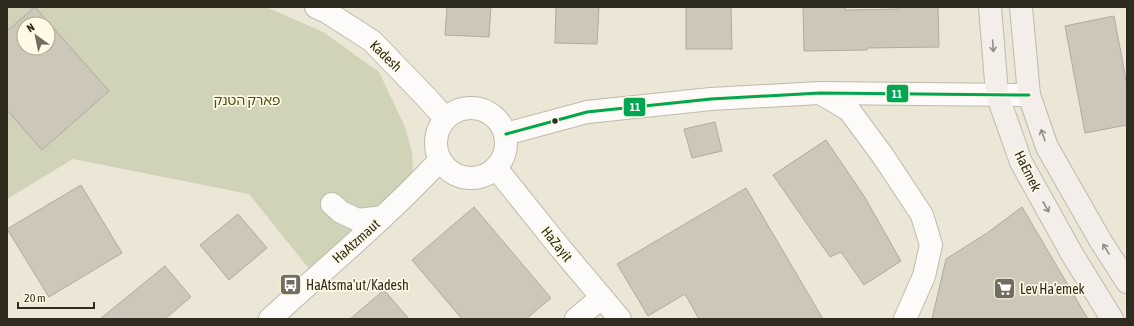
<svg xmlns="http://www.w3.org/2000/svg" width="1134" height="326" font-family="'Asap Condensed','Noto Sans Hebrew',sans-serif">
  <rect width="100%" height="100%" fill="#ebe6d5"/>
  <path fill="#d0d3b8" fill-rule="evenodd" d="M 7,7 L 266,7 L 323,32 L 379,72 L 405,127 L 412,152 L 413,176 L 310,270 L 249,194 L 73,159 L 7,199 ZM 24,24 L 48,24 L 48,48 L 24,48 Z"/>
  <g fill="#ccc7b8" stroke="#afab9e" fill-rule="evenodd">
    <path d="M 35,7 L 109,91 L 42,150 L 7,110 L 7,31 ZM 24,24 L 48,24 L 48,48 L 24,48 Z"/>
    <path d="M 447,7 L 491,7 L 489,37 L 445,35 Z"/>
    <path d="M 556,7 L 599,7 L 597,44 L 555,43 Z"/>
    <path d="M 686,7 L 731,7 L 732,49 L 686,49 Z"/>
    <path d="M 803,7 L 845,7 L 845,10 L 899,9 L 899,7 L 938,7 L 939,47 L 867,48 L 867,50 L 804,51 Z"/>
    <path d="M 1114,16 L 1127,85 L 1127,125 L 1085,133 L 1065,26 Z"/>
    <path d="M 715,122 L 722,151 L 692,158 L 684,129 Z"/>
    <path d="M 826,140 L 864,196 L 901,261 L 864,285 L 841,252 L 830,257 L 773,175 Z"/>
    <path d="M 81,185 L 122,253 L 49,297 L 7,229 Z"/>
    <path d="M 746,188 L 823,319 L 699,319 L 685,294 L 648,316 L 617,264 Z"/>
    <path d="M 474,207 L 551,298 L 526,319 L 462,319 L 412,260 Z"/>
    <path d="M 1022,207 L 1088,319 L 932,319 L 946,259 L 987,233 Z"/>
    <path d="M 238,214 L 267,248 L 229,280 L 200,245 Z"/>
    <path d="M 165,266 L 191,297 L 165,319 L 100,319 Z"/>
    <path d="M 384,290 L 409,319 L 350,319 Z"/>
  </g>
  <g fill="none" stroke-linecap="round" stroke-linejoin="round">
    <defs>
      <g id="minor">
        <path d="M 316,7 L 327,12 L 372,41 L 426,97 L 445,118"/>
        <path d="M 820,93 L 849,110 L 883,156 L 922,215 L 931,245 L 924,276 L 905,319"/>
        <path d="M 496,168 L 561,249 L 620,319"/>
        <path d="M 332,204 L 341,212 L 358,220 L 383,217"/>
        <path d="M 576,319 L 601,298"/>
      </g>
      <g id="tertiary">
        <circle cx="471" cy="143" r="35"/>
        <path d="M 506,134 L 587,112 L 711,99 L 820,93 L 1029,95"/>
        <path d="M 270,319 C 327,267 387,217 440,160"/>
      </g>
      <g id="secondary">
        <path d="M 990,7 L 997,94 L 1021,162 L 1072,254 L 1112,319"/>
        <path d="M 1021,7 L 1029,95 L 1047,147 L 1100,240 L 1127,282"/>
      </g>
    </defs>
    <use href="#minor" stroke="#bebbad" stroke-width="24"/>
    <use href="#tertiary" stroke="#bebbad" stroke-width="24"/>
    <use href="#secondary" stroke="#bebbad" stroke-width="24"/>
    <use href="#minor" stroke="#fcfbf9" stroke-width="22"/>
    <use href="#tertiary" stroke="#fcfbf9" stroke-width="22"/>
    <use href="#secondary" stroke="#f3eee9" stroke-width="22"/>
    <defs>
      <path id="bus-1" d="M 506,134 L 587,112 L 711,99 L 820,93 L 1029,95"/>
    </defs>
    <use href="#bus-1" stroke="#fff9e5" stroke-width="6"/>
    <use href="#bus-1" stroke="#00a651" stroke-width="3"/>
  </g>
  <defs><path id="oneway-shaft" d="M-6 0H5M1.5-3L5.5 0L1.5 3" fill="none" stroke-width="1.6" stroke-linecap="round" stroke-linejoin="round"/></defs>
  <g stroke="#918d84">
    <use href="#oneway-shaft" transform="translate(993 46) rotate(86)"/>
    <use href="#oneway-shaft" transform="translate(1043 135) rotate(-109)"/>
    <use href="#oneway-shaft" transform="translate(1046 207) rotate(61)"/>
    <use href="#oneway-shaft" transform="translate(1106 249) rotate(-122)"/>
  </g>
  <defs>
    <symbol id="bus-square" viewBox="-11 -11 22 22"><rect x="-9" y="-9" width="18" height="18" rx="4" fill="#716d5f" stroke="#fff9e5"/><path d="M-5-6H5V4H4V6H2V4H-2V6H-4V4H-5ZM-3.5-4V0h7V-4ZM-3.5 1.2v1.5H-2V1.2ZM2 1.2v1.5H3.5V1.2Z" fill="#fff"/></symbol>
    <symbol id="supermarket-square" viewBox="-11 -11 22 22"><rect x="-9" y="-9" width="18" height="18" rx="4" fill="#716d5f" stroke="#fff9e5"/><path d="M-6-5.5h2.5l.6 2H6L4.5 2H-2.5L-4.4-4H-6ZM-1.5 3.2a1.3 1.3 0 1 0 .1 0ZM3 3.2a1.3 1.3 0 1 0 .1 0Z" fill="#fff"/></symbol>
  </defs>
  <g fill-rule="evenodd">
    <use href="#bus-square" x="278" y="272" width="25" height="25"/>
    <use href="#supermarket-square" x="992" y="276" width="25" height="25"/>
  </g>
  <circle fill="#2f2c1f" stroke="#fff9e5" stroke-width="1.5" cx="555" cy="121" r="3.5"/>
  <g text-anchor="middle" stroke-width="3.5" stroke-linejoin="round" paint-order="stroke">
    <g font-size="14" fill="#2f2c1f" stroke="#fff9e5">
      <text transform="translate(386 56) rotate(44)" y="5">Kadesh</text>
      <text transform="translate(1028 171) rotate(64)" y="5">HaEmek</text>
      <text transform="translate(356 241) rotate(-42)" y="5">HaAtzmaut</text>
      <text transform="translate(557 244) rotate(51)" y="5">HaZayit</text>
    </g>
    <g font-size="14" fill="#485413" stroke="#fff9e5">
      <text x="247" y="105">פארק הטנק</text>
    </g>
    <g font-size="14" fill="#2f2c1f" stroke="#fff9e5" text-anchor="start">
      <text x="306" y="290">HaAtsma'ut/Kadesh</text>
      <text x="1020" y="294">Lev Ha'emek</text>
    </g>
  </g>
  <g stroke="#fff9e5" stroke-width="1.5">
    <rect x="886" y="84" width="23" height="19" rx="4" fill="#00a651"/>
    <rect x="623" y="97" width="23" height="20" rx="4" fill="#00a651"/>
  </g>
  <g font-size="11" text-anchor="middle" font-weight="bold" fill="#fff">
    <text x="897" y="98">11</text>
    <text x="635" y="111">11</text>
  </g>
  <rect width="1134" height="326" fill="none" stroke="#2f2c1f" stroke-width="16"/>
  <g transform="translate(36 36) rotate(327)"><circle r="19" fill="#fff9e5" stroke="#aca796"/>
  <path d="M0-3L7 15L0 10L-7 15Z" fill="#716d5f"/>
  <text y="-6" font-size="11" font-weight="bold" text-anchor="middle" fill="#2f2c1f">N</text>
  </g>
  <path d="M18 302v6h76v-6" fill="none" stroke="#2f2c1f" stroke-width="2"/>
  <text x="24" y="302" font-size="12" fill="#2f2c1f" stroke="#fff9e5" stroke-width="3" paint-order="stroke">20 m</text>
</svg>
